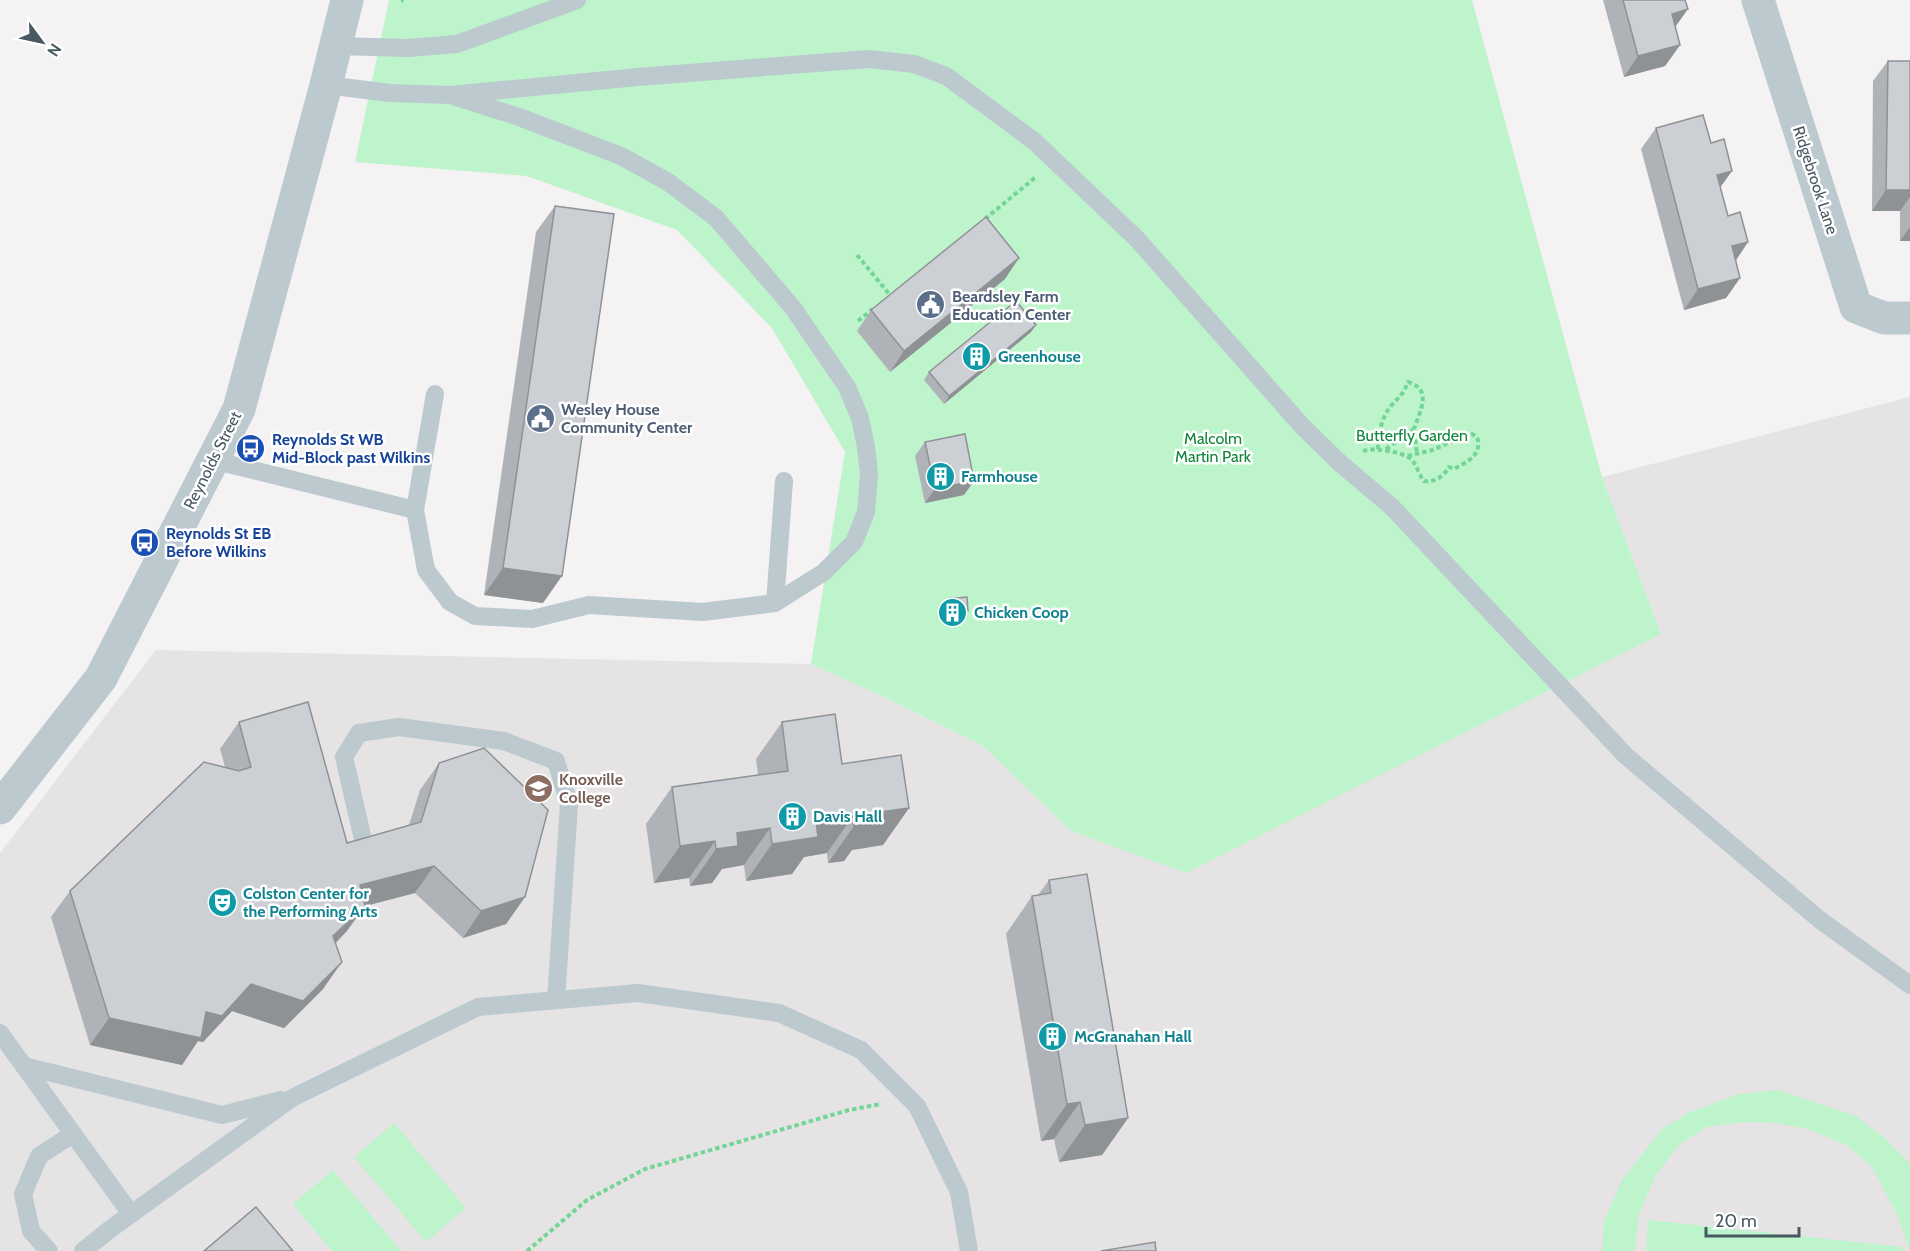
<svg xmlns="http://www.w3.org/2000/svg" width="1910" height="1251" font-family="Cabin,sans-serif">
  <rect width="100%" height="100%" fill="#f4f2f2"/>
  <path fill="#e5e3e4" d="M 1910,397 L 1910,1251 L 0,1251 L 0,853 L 156,650 L 811,664 L 880,695 L 982,745 L 1071,831 L 1661,634 L 1602,477 Z"/>
  <g fill="#bef4cb">
    <path d="M 389,0 L 1472,0 L 1602,477 L 1661,634 L 1186,873 L 1071,831 L 982,745 L 880,695 L 811,664 L 845,452 L 772,328 L 677,230 L 527,176 L 355,162 Z"/>
    <path d="M 1778,1090 L 1856,1116 L 1885,1138 L 1910,1164 L 1910,1251 L 1897,1214 L 1872,1167 L 1847,1145 L 1807,1129 L 1776,1123 L 1744,1122 L 1707,1127 L 1680,1144 L 1656,1175 L 1638,1216 L 1635,1251 L 1602,1251 L 1604,1222 L 1622,1180 L 1662,1129 L 1690,1112 L 1739,1094 Z"/>
    <path d="M 394,1123 L 466,1208 L 426,1242 L 354,1157 Z"/>
    <path d="M 333,1170 L 401,1251 L 332,1251 L 293,1204 Z"/>
    <path d="M 1648,1220 L 1903,1247 L 1902,1251 L 1646,1251 Z"/>
  </g>
  <g fill="none" stroke-linecap="round" stroke-linejoin="round">
    <g stroke="#73d697" stroke-width="4" stroke-dasharray="4.5 3" stroke-linecap="butt">
      <path d="M 401,1 L 403,0"/>
      <path d="M 985,219 L 1037,176"/>
      <path d="M 857,255 L 890,295"/>
      <path d="M 858,321 L 874,308"/>
      <path d="M 1378,449 C 1378,435 1382,416 1391,406 C 1399,397 1403,395 1408,382 C 1433,389 1420,411 1414,429"/>
      <path d="M 1386,449 L 1414,429 L 1417,454"/>
      <path d="M 1363,451 C 1373,447 1405,452 1412,460 C 1417,466 1419,475 1424,481 C 1434,483 1444,476 1449,467 L 1454,469 C 1467,462 1483,455 1477,437 L 1472,434 L 1465,435 L 1433,450 L 1407,456"/>
      <path d="M 527,1251 L 587,1200 L 645,1169 L 849,1110 L 881,1104"/>
    </g>
    <g stroke="#bcc9cf" stroke-width="18">
      <path d="M 336,46 L 408,48 L 457,44 L 577,0"/>
      <path d="M 326,85 L 390,93 L 450,95 L 638,77 L 868,59 L 914,64 L 946,76 L 1034,141 L 1137,239 L 1303,427 L 1341,464 L 1392,507 L 1626,756 L 1820,920 L 1910,985"/>
      <path d="M 212,460 L 415,510 L 426,570 L 450,602 L 475,616 L 532,619 L 589,605 L 703,612 L 775,603 L 824,572 L 854,542 L 866,512 L 869,474 L 866,447 L 860,418 L 847,387 L 793,308 L 716,218 L 668,182 L 621,156 L 519,117 L 456,97"/>
      <path d="M 415,510 L 435,394"/>
      <path d="M 775,603 L 784,481"/>
      <path d="M 364,844 L 344,757 L 359,733 L 399,727 L 504,741 L 556,761 L 569,804 L 556,1000"/>
      <path d="M 0,1033 L 131,1214"/>
      <path d="M 24,1066 L 222,1115 L 281,1100"/>
      <path d="M 49,1251 L 31,1231 L 23,1194 L 39,1156 L 73,1134"/>
      <path d="M 83,1251 L 109,1230 L 292,1098 L 478,1007 L 638,993 L 779,1013 L 861,1050 L 917,1106 L 959,1192 L 969,1251"/>
    </g>
    <g stroke="#bcc9cf" stroke-width="33">
      <path d="M 1758,0 L 1856,307 L 1884,318 L 1910,318"/>
      <path d="M 0,808 L 101,678 L 239,409 L 326,85 L 347,0"/>
    </g>
  </g>
  <g fill="#afb3b7">
    <path d="M 1603,0 L 1685,0 L 1675,27 L 1680,45 L 1665,66 L 1624,77 Z"/>
    <path d="M 1888,61 L 1910,61 L 1910,241 L 1900,241 L 1900,211 L 1872,211 L 1873,81 Z"/>
    <path d="M 1656,128 L 1720,188 L 1728,216 L 1748,242 L 1736,260 L 1740,278 L 1726,298 L 1684,310 L 1641,149 Z"/>
    <path d="M 555,206 L 543,603 L 484,595 L 536,232 Z"/>
    <path d="M 1005,279 L 890,372 L 857,331 L 871,310 Z"/>
    <path d="M 1036,325 L 1031,332 L 944,404 L 924,380 L 929,372 Z"/>
    <path d="M 925,442 L 964,495 L 925,503 L 915,456 Z"/>
    <path d="M 948,599 L 968,611 L 963,618 L 944,620 L 943,606 Z"/>
    <path d="M 239,722 L 347,843 L 409,825 L 420,790 L 439,763 L 525,897 L 506,924 L 463,938 L 415,893 L 365,906 L 346,932 L 336,943 L 323,989 L 284,1028 L 232,1011 L 203,1042 L 198,1041 L 182,1065 L 90,1045 L 51,917 L 70,891 L 225,767 L 220,749 Z"/>
    <path d="M 782,722 L 842,764 L 909,808 L 883,845 L 852,850 L 844,861 L 828,863 L 827,853 L 804,857 L 792,874 L 746,881 L 744,865 L 722,869 L 712,883 L 690,886 L 689,878 L 654,883 L 646,824 L 672,787 L 758,775 L 756,759 Z"/>
    <path d="M 1049,880 L 1128,1118 L 1102,1155 L 1059,1162 L 1054,1139 L 1041,1141 L 1006,934 L 1032,896 L 1038,895 Z"/>
  </g>
  <g fill="#8f9295">
    <path d="M 1688,9 L 1673,30 L 1672,14 Z"/>
    <path d="M 1680,45 L 1665,66 L 1624,77 L 1638,56 Z"/>
    <path d="M 1732,171 L 1717,192 L 1717,175 Z"/>
    <path d="M 1886,190 L 1910,190 L 1910,197 L 1900,211 L 1872,211 Z"/>
    <path d="M 1910,227 L 1910,241 L 1900,241 Z"/>
    <path d="M 1748,242 L 1734,263 L 1732,246 Z"/>
    <path d="M 1019,258 L 1005,279 L 890,372 L 904,351 Z"/>
    <path d="M 1740,278 L 1726,298 L 1684,310 L 1698,289 Z"/>
    <path d="M 1036,325 L 1031,332 L 944,404 L 949,396 Z"/>
    <path d="M 974,481 L 964,495 L 925,503 L 935,489 Z"/>
    <path d="M 503,568 L 562,576 L 543,603 L 484,595 Z"/>
    <path d="M 968,611 L 963,618 L 944,620 L 949,613 Z"/>
    <path d="M 909,808 L 883,845 L 852,850 L 844,861 L 828,863 L 854,826 L 873,813 Z"/>
    <path d="M 853,816 L 827,853 L 804,857 L 792,874 L 746,881 L 772,844 L 816,822 Z"/>
    <path d="M 770,828 L 744,865 L 722,869 L 712,883 L 690,886 L 716,849 L 737,833 Z"/>
    <path d="M 715,841 L 689,878 L 654,883 L 680,846 Z"/>
    <path d="M 434,866 L 415,893 L 365,906 L 346,932 L 315,963 L 360,885 Z"/>
    <path d="M 525,897 L 506,924 L 463,938 L 481,911 Z"/>
    <path d="M 342,962 L 323,989 L 284,1028 L 232,1011 L 203,1042 L 198,1041 L 182,1065 L 90,1045 L 109,1018 L 206,1012 L 251,984 Z"/>
    <path d="M 1080,1102 L 1054,1139 L 1041,1141 L 1067,1104 Z"/>
    <path d="M 1128,1118 L 1102,1155 L 1059,1162 L 1085,1125 Z"/>
  </g>
  <g fill="#ccd0d5" stroke="#8f9295" stroke-width="1.5">
    <path d="M 1623,0 L 1685,0 L 1688,9 L 1672,14 L 1680,45 L 1638,56 Z"/>
    <path d="M 1888,61 L 1910,61 L 1910,190 L 1886,190 Z"/>
    <path d="M 1703,115 L 1711,143 L 1724,139 L 1732,171 L 1717,175 L 1728,216 L 1740,212 L 1748,242 L 1732,246 L 1740,278 L 1698,289 L 1656,128 Z"/>
    <path d="M 555,206 L 614,214 L 562,576 L 503,568 Z"/>
    <path d="M 986,217 L 1019,258 L 904,351 L 871,310 Z"/>
    <path d="M 1016,301 L 1036,325 L 949,396 L 929,372 Z"/>
    <path d="M 965,434 L 974,481 L 935,489 L 925,442 Z"/>
    <path d="M 967,597 L 968,611 L 949,613 L 948,599 Z"/>
    <path d="M 308,702 L 347,843 L 421,822 L 439,763 L 484,748 L 548,810 L 525,897 L 481,911 L 434,866 L 360,885 L 365,906 L 333,936 L 342,962 L 303,1001 L 251,984 L 222,1016 L 206,1012 L 201,1038 L 109,1018 L 70,891 L 204,762 L 239,771 L 251,767 L 239,722 Z"/>
    <path d="M 835,714 L 842,764 L 901,755 L 909,808 L 873,813 L 870,824 L 854,826 L 853,816 L 816,822 L 818,837 L 772,844 L 770,828 L 737,833 L 738,846 L 716,849 L 715,841 L 680,846 L 672,787 L 788,771 L 782,722 Z"/>
    <path d="M 1087,874 L 1128,1118 L 1085,1125 L 1080,1102 L 1067,1104 L 1032,896 L 1051,893 L 1049,880 Z"/>
    <path d="M 256,1207 L 293,1251 L 204,1251 Z"/>
    <path d="M 1155,1242 L 1156,1251 L 1101,1251 Z"/>
  </g>
  <defs>
    <symbol id="civic-disc" viewBox="-11 -11 22 22"><circle r="9.5" fill="#5c6f8a" stroke="#fff"/><path d="M-.6-6.5H3V-4.5H.6V-3L4-1V1h2V6H-6V1h2V-1L-.6-3ZM-1.2 2.5V6h2.4V2.5Z" fill="#fff"/></symbol>
    <symbol id="building-disc" viewBox="-11 -11 22 22"><circle r="9.5" fill="#0f9aa8" stroke="#fff"/><path d="M-4-6H4V6H1V3H-1V6H-4ZM-2.5-4.3h1.7v1.8h-1.7ZM.8-4.3h1.7v1.8H.8ZM-2.5-1h1.7V.8h-1.7ZM.8-1h1.7V.8H.8Z" fill="#fff"/></symbol>
    <symbol id="bus-disc" viewBox="-11 -11 22 22"><circle r="9.5" fill="#1a4fb4" stroke="#fff"/><path d="M-5-6H5V4H4V6H2V4H-2V6H-4V4H-5ZM-3.5-4V0h7V-4ZM-3.5 1.2v1.5H-2V1.2ZM2 1.2v1.5H3.5V1.2Z" fill="#fff"/></symbol>
    <symbol id="university-disc" viewBox="-11 -11 22 22"><circle r="9.5" fill="#8d6e63" stroke="#fff"/><path d="M0-5L7-2L0 1L-7-2ZM-4 1L0 2.5L4 1V4Q0 6-4 4Z" fill="#fff"/></symbol>
    <symbol id="theatre-disc" viewBox="-11 -11 22 22"><circle r="9.5" fill="#0f9aa8" stroke="#fff"/><path d="M-5-5.5Q0-4 5-5.5V0Q5 5 0 6Q-5 5-5 0ZM-3.3-2.5H-1v1.5H-3.3ZM1-2.5H3.3v1.5H1ZM-2.8 1Q0 5.5 2.8 1Z" fill="#fff"/></symbol>
  </defs>
  <g fill-rule="evenodd">
    <use href="#civic-disc" x="914" y="288" width="33" height="33"/>
    <use href="#building-disc" x="960" y="340" width="33" height="33"/>
    <use href="#civic-disc" x="524" y="402" width="33" height="33"/>
    <use href="#bus-disc" x="234" y="432" width="33" height="33"/>
    <use href="#building-disc" x="924" y="460" width="33" height="33"/>
    <use href="#bus-disc" x="128" y="526" width="33" height="33"/>
    <use href="#building-disc" x="936" y="596" width="33" height="33"/>
    <use href="#university-disc" x="522" y="772" width="33" height="33"/>
    <use href="#building-disc" x="776" y="800" width="33" height="33"/>
    <use href="#theatre-disc" x="206" y="886" width="33" height="33"/>
    <use href="#building-disc" x="1036" y="1020" width="33" height="33"/>
  </g>
  <g text-anchor="middle" stroke-width="5" stroke-linejoin="round" paint-order="stroke">
    <g font-size="16" fill="#485962" stroke="#fff">
      <text transform="translate(1816 180) rotate(72)" y="6">Ridgebrook Lane</text>
      <text transform="translate(212 460) rotate(-63)" y="6">Reynolds Street</text>
    </g>
    <g font-size="16" font-weight="bold" fill="#4e5e75" stroke="#fff" text-anchor="start">
      <text x="952" y="302">Beardsley Farm<tspan x="952" dy="18">Education Center</tspan></text>
      <text x="561" y="415">Wesley House<tspan x="561" dy="18">Community Center</tspan></text>
    </g>
    <g font-size="16" font-weight="bold" fill="#0d838f" stroke="#fff" text-anchor="start">
      <text x="998" y="362">Greenhouse</text>
      <text x="961" y="482">Farmhouse</text>
      <text x="974" y="618">Chicken Coop</text>
      <text x="813" y="822">Davis Hall</text>
      <text x="243" y="899">Colston Center for<tspan x="243" dy="18">the Performing Arts</tspan></text>
      <text x="1074" y="1042">McGranahan Hall</text>
    </g>
    <g font-size="16" fill="#0f863a" stroke="#fff">
      <text x="1412" y="441">Butterfly Garden</text>
      <text x="1213" y="444">Malcolm<tspan x="1213" dy="18">Martin Park</tspan></text>
    </g>
    <g font-size="16" font-weight="bold" fill="#164399" stroke="#fff" text-anchor="start">
      <text x="272" y="445">Reynolds St WB<tspan x="272" dy="18">Mid-Block past Wilkins</tspan></text>
      <text x="166" y="539">Reynolds St EB<tspan x="166" dy="18">Before Wilkins</tspan></text>
    </g>
    <g font-size="16" font-weight="bold" fill="#785e54" stroke="#fff" text-anchor="start">
      <text x="559" y="785">Knoxville<tspan x="559" dy="18">College</tspan></text>
    </g>
  </g>
  <g transform="translate(42 42) rotate(123)" stroke="#ffffff" stroke-width="4.5" paint-order="stroke">
  <path d="M0-4.5L10 22L0 15L-10 22Z" fill="#485962"/>
  <text y="-9" font-size="16" font-weight="bold" text-anchor="middle" fill="#485962">N</text>
  </g>
  <path d="M1706 1227v9h93v-9" fill="none" stroke="#485962" stroke-width="3"/>
  <text x="1715" y="1227" font-size="18" fill="#485962" stroke="#ffffff" stroke-width="4.5" paint-order="stroke">20 m</text>
</svg>
